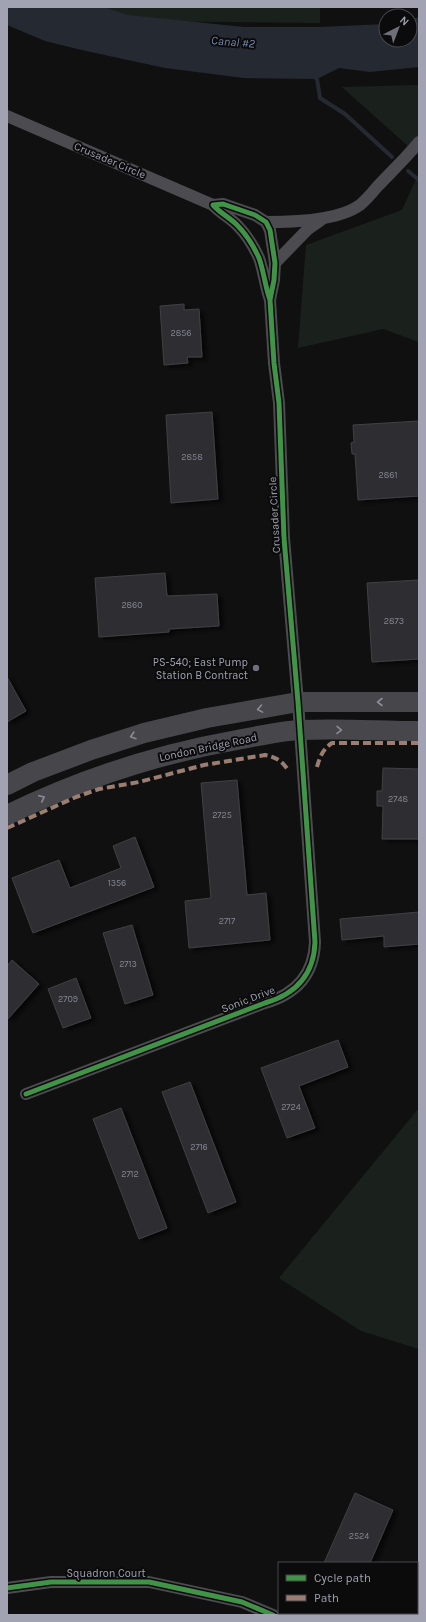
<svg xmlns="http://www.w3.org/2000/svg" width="426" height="1622" font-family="Karla,sans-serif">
  <defs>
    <filter id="shadow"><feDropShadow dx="4.5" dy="2.5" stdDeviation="2" flood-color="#0009"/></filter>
  </defs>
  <rect width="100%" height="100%" fill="#101011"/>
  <g fill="#1a211d">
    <path d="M 98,7 L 320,7 L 320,23 L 132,21 Z"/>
    <path d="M 419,85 L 419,156 L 342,87 Z"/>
    <path d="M 419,173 L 419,342 L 383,329 L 298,348 L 306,245 L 402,210 Z"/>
    <path d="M 419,1108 L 419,1349 L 361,1331 L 279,1278 Z"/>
  </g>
  <path fill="#252931" d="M 7,7 L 104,7 L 128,15 L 244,27 L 319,27 L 386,24 L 386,40 L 410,40 L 410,20 L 419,17 L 419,67 L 370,72 L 339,68 L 317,79 L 244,78 L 165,68 L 86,51 L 45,41 L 7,25 Z"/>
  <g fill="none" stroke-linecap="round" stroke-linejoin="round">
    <g stroke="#252931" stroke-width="4">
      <path d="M 313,75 L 317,79 L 320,98 L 345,114 L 392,157"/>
      <path d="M 408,171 L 419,180"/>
    </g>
  </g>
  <g fill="#2e2e30" stroke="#404044" filter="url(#shadow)">
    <path d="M 184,304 L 184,310 L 199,309 L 202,357 L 187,357 L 188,363 L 164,365 L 160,306 Z"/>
    <path d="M 212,412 L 218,499 L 171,503 L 166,415 Z"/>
    <path d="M 419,421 L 419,496 L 358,500 L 355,454 L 352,454 L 351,443 L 354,442 L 353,425 Z"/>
    <path d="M 165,573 L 167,596 L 217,594 L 219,626 L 169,629 L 169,632 L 99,637 L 95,578 Z"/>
    <path d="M 419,580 L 419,659 L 372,662 L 367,583 Z"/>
    <path d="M 7,677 L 26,711 L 7,722 Z"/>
    <path d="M 383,768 L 419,769 L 419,839 L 382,839 L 383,806 L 377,806 L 377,791 L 382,791 Z"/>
    <path d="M 237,780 L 247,895 L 266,893 L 270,940 L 189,948 L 185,901 L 211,898 L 201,783 Z"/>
    <path d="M 135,837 L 154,887 L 33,933 L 12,878 L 59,860 L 70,888 L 121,868 L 113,846 Z"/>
    <path d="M 419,912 L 419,944 L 384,947 L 384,936 L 342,940 L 340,919 Z"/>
    <path d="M 132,925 L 153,995 L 125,1004 L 103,933 Z"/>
    <path d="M 12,960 L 39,984 L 7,1020 L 7,966 Z"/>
    <path d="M 76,978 L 91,1018 L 63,1028 L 48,989 Z"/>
    <path d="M 338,1040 L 348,1067 L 299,1086 L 315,1128 L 287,1138 L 261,1068 Z"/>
    <path d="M 190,1082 L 236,1202 L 208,1213 L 162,1092 Z"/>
    <path d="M 121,1108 L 167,1228 L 139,1239 L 93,1119 Z"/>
    <path d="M 355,1493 L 393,1510 L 370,1563 L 324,1563 Z"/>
  </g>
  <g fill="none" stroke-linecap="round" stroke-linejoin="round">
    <g stroke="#4b4b50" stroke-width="12">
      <path d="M 7,116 L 213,205"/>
      <path d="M 266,222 C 293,222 338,221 360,205 C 366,200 372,193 377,187 C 391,172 406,158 419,142"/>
      <path d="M 275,263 L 308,229 L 321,220"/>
      <path d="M 26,1094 L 265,1003 C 296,994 314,975 315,942 L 298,702 L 284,538 L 279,403 L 274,363 L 270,300 L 274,280 L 275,263 L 270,230 L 266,222 L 255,215 L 223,204 L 213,205 C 220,213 229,217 237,225 C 246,234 254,247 259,258 C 264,272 265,286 270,300"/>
      <path d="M 7,1588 L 51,1582 L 149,1582 L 242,1602 L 273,1615"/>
    </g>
    <g stroke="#47474b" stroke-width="20">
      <path d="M 7,785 L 33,772 L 91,750 L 144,733 L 207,718 L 298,702 L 419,702"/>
      <path d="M 7,815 C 81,779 157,754 237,740 C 258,736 280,731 300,730 C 340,728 380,731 419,731"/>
    </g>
    <g stroke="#9b7d72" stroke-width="4" stroke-dasharray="8 4" stroke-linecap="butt">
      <path d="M 317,767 C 320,756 323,749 332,743 L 419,743"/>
      <path d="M 7,828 L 76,797 L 99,789 L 139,782 L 204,765 L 265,755 C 276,757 282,761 288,770"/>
    </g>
    <defs>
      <g id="cycleway">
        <path d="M 26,1094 L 265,1003 C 296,994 314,975 315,942 L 298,702 L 284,538 L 279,403 L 274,363 L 270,300 L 274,280 L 275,263 L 270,230 L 266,222 L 255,215 L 223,204 L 213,205 C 220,213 229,217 237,225 C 246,234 254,247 259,258 C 264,272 265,286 270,300"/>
        <path d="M 7,1588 L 51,1582 L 149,1582 L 242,1602 L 273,1615"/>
      </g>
    </defs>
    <use href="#cycleway" stroke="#0b0b0c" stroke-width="8"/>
    <use href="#cycleway" stroke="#419447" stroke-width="5"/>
  </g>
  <defs><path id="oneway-chevron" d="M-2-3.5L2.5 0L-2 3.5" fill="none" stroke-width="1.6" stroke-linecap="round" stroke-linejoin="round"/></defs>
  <g stroke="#8a8b98">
    <use href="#oneway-chevron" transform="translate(380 702) rotate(180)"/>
    <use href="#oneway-chevron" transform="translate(260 709) rotate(170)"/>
    <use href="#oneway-chevron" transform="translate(339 730) rotate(1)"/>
    <use href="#oneway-chevron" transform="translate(133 736) rotate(163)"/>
    <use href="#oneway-chevron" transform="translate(42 798) rotate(-25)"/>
  </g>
  <circle fill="#6e6f7a" stroke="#0b0b0c" stroke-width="1.5" cx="256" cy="668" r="4"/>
  <g text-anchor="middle" stroke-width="4" stroke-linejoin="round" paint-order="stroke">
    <g font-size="9" fill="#848592">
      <text x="181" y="336">2856</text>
      <text x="192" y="460">2858</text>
      <text x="388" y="478">2861</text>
      <text x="132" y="608">2860</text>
      <text x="394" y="624">2873</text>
      <text x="398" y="802">2748</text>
      <text x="222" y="818">2725</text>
      <text x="117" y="886">1356</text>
      <text x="227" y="924">2717</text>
      <text x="128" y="967">2713</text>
      <text x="68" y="1002">2709</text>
      <text x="291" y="1110">2724</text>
      <text x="199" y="1150">2716</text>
      <text x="130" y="1177">2712</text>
      <text x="359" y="1539">2524</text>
    </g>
    <g font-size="11" fill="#a1a2b2" stroke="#0b0b0c">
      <text transform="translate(110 160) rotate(23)" y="4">Crusader Circle</text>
      <text transform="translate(274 515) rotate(-93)" y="4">Crusader Circle</text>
      <text transform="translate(208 747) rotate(-12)" y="4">London Bridge Road</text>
      <text transform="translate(248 999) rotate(-21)" y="4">Sonic Drive</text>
      <text x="106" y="1577">Squadron Court</text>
    </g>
    <g font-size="11" fill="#a1a2b2" stroke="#0b0b0c" text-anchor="end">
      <text x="248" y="666">PS-540; East Pump<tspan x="248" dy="13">Station B Contract</tspan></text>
    </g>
    <g font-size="12" font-style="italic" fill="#7786ae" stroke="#0b0b0c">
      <text transform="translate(233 42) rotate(5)" y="4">Canal #2</text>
    </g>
  </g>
  <rect width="426" height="1622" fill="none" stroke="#a1a2b2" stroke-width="16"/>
  <rect x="278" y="1562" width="140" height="52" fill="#0b0b0c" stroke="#47474e"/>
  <rect x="286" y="1575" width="20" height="6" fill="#419447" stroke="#47474e"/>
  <text x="314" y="1582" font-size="12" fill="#a1a2b2">Cycle path</text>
  <rect x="286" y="1595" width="20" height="6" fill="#9b7d72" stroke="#47474e"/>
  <text x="314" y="1602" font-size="12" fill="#a1a2b2">Path</text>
  <g transform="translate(398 28) rotate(42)"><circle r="19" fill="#0b0b0c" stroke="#47474e"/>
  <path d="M0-3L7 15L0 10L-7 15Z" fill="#6e6f7a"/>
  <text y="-6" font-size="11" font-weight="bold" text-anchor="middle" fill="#a1a2b2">N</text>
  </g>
</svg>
